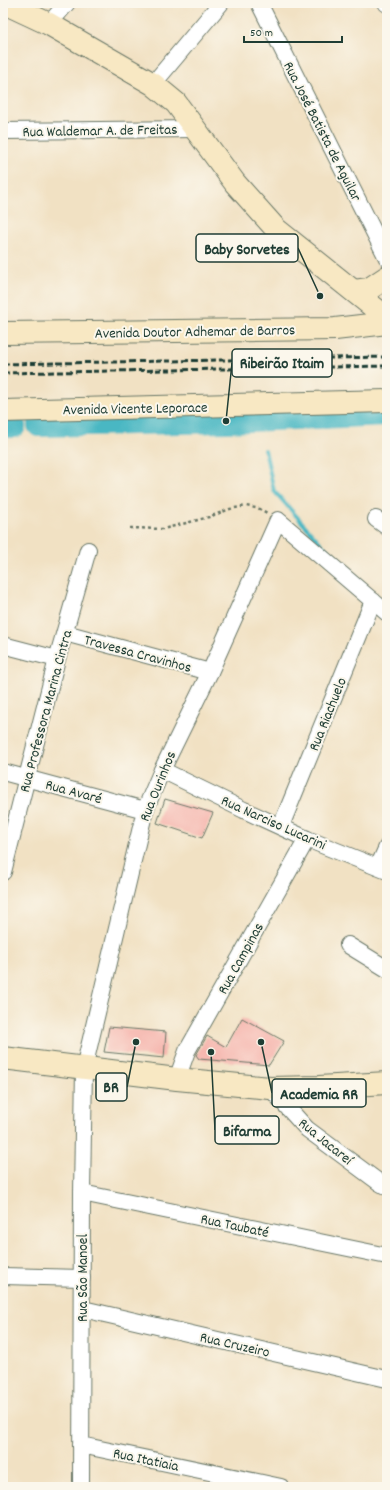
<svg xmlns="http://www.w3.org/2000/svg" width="390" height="1490" font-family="Dekko,sans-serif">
  <rect width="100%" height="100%" fill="#fbf7ec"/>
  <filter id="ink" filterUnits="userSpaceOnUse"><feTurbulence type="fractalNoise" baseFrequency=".025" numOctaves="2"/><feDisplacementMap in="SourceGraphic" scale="8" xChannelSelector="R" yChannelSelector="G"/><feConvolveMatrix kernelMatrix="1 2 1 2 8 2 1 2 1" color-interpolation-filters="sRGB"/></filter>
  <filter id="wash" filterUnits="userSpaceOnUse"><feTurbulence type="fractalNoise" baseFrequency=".012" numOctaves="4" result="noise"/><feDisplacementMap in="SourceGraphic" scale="16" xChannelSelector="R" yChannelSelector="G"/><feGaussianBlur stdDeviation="0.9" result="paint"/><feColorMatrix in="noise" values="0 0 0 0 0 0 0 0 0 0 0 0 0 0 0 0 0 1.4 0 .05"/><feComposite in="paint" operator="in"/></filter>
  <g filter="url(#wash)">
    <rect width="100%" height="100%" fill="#f1e1c3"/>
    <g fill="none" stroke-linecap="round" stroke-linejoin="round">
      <path stroke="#49b7c3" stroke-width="4" d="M 265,450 L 274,491 L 333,557"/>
      <g stroke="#49b7c3" stroke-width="24">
        <path d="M 39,425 L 226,421 L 387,414"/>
        <path d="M 3,426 L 14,426"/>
      </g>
    </g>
    <g id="blocks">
      <g fill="#f5ada6">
        <path d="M 165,799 L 213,813 L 202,838 L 157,823 Z"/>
        <path d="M 242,1018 L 284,1041 L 269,1065 L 199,1059 L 196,1055 L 207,1036 L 226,1047 Z"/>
        <path d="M 109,1027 L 166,1032 L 164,1058 L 104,1052 Z"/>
      </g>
    </g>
  </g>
  <g filter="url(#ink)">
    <use href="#blocks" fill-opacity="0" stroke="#687666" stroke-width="1"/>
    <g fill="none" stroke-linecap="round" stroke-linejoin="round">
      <defs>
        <g id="street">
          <path d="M 259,3 L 387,258"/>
          <path d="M 386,3 L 387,4"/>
          <path d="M 49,24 L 67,3"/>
          <path d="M 153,84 L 221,3"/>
          <path d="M 3,131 L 196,129"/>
          <path d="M 376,519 L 387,527"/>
          <path d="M 65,633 L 210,672"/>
          <path d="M 3,645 L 57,659"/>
          <path d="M 162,770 L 244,810 L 307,839 L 387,871"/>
          <path d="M 3,772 L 145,810"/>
          <path d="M 281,826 L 373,601"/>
          <path d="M 378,867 L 387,847"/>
          <path d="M 3,872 L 57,659 L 88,550"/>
          <path d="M 348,945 L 387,969"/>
          <path d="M 177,1079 L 187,1051 L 307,839"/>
          <path d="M 270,1088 L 307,1129 L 380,1183 L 387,1187"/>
          <path d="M 82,1193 L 387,1256"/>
          <path d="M 3,1276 L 82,1278"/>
          <path d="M 83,1309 L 387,1379"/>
          <path d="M 81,1445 L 281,1487"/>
          <path d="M 81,1487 L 82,1193 L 84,1068 L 145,810 L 162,770 L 210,672 L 278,520 L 387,613"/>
        </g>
        <g id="secondary">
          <path d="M 4,3 L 49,24 L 153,84 L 176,103 L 235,183 L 276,229 L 387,318"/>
          <path d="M 354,291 L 369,289 L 387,277"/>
          <path d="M 3,333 L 335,329 L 387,323"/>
          <path d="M 3,411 L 387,401"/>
          <path d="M 3,1058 L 177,1079 L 270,1088 L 319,1087 L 387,1083"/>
        </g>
      </defs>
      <use href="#street" stroke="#687666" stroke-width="18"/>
      <use href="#secondary" stroke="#687666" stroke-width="24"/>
      <path stroke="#687666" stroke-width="2.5" stroke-dasharray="3 3" stroke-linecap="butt" d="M 130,528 L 163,529 L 209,517 L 230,509 L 246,506 L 260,509 L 267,513"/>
      <use href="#street" stroke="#fff" stroke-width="16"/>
      <use href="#secondary" stroke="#f8e8c3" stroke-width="22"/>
      <g stroke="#1f3d34" stroke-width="3" stroke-dasharray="6 3" stroke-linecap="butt">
        <path d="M 3,364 L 387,357"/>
        <path d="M 3,373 L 387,366"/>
      </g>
    </g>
  </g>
  <g text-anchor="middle" stroke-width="4" stroke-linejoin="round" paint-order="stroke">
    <g font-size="15" fill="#1f3d34" stroke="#fbf7ec">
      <text transform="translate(100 130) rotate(-1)" y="5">Rua Waldemar A. de Freitas</text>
      <text transform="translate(323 131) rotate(63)" y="5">Rua José Batista de Aguilar</text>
      <text transform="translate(195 331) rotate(-1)" y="5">Avenida Doutor Adhemar de Barros</text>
      <text transform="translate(135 408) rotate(-1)" y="5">Avenida Vicente Leporace</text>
      <text transform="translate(138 653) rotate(15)" y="5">Travessa Cravinhos</text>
      <text transform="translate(45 711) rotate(-75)" y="5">Rua Professora Marina Cintra</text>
      <text transform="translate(327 714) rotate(-68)" y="5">Rua Riachuelo</text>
      <text transform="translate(157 786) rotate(-68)" y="5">Rua Ourinhos</text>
      <text transform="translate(74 791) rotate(15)" y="5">Rua Avaré</text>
      <text transform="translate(274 822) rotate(24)" y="5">Rua Narciso Lucarini</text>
      <text transform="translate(240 958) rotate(-61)" y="5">Rua Campinas</text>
      <text transform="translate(326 1141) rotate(39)" y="5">Rua Jacareí</text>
      <text transform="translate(235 1225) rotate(12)" y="5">Rua Taubaté</text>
      <text transform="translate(82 1278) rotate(-90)" y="5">Rua São Manoel</text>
      <text transform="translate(235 1344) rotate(13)" y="5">Rua Cruzeiro</text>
      <text transform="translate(146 1459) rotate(12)" y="5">Rua Itatiaia</text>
    </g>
  </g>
  <path fill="none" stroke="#1f3d34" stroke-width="1.5" d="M320 296L298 248M226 421L232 363M136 1042L127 1087M261 1042L272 1093M211 1052L215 1130"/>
  <g fill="#1f3d34" stroke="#fbf7ec" stroke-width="1.5">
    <circle cx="320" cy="296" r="4"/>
    <circle cx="226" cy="421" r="4"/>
    <circle cx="136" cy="1042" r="4"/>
    <circle cx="261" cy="1042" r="4"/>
    <circle cx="211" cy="1052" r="4"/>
  </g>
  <g fill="#fbf7ec" stroke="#1f3d34" stroke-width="1.5">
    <rect x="196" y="234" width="102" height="28" rx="4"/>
    <rect x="232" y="349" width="100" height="28" rx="4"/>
    <rect x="96" y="1073" width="31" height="28" rx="4"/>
    <rect x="272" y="1079" width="94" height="28" rx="4"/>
    <rect x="215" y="1116" width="64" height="28" rx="4"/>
  </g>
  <g font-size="16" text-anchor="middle" font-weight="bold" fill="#1f3d34">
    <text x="247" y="254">Baby Sorvetes</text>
    <text x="282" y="368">Ribeirão Itaim</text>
    <text x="111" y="1092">BR</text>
    <text x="319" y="1099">Academia RR</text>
    <text x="247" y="1136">Bifarma</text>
  </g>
  <rect width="390" height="1490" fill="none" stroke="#fbf7ec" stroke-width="16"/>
  <path d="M244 36v6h98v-6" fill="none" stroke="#1f3d34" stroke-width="2"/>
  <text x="250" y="36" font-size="12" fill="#1f3d34" stroke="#fbf7ec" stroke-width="3" paint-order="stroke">50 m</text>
</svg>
